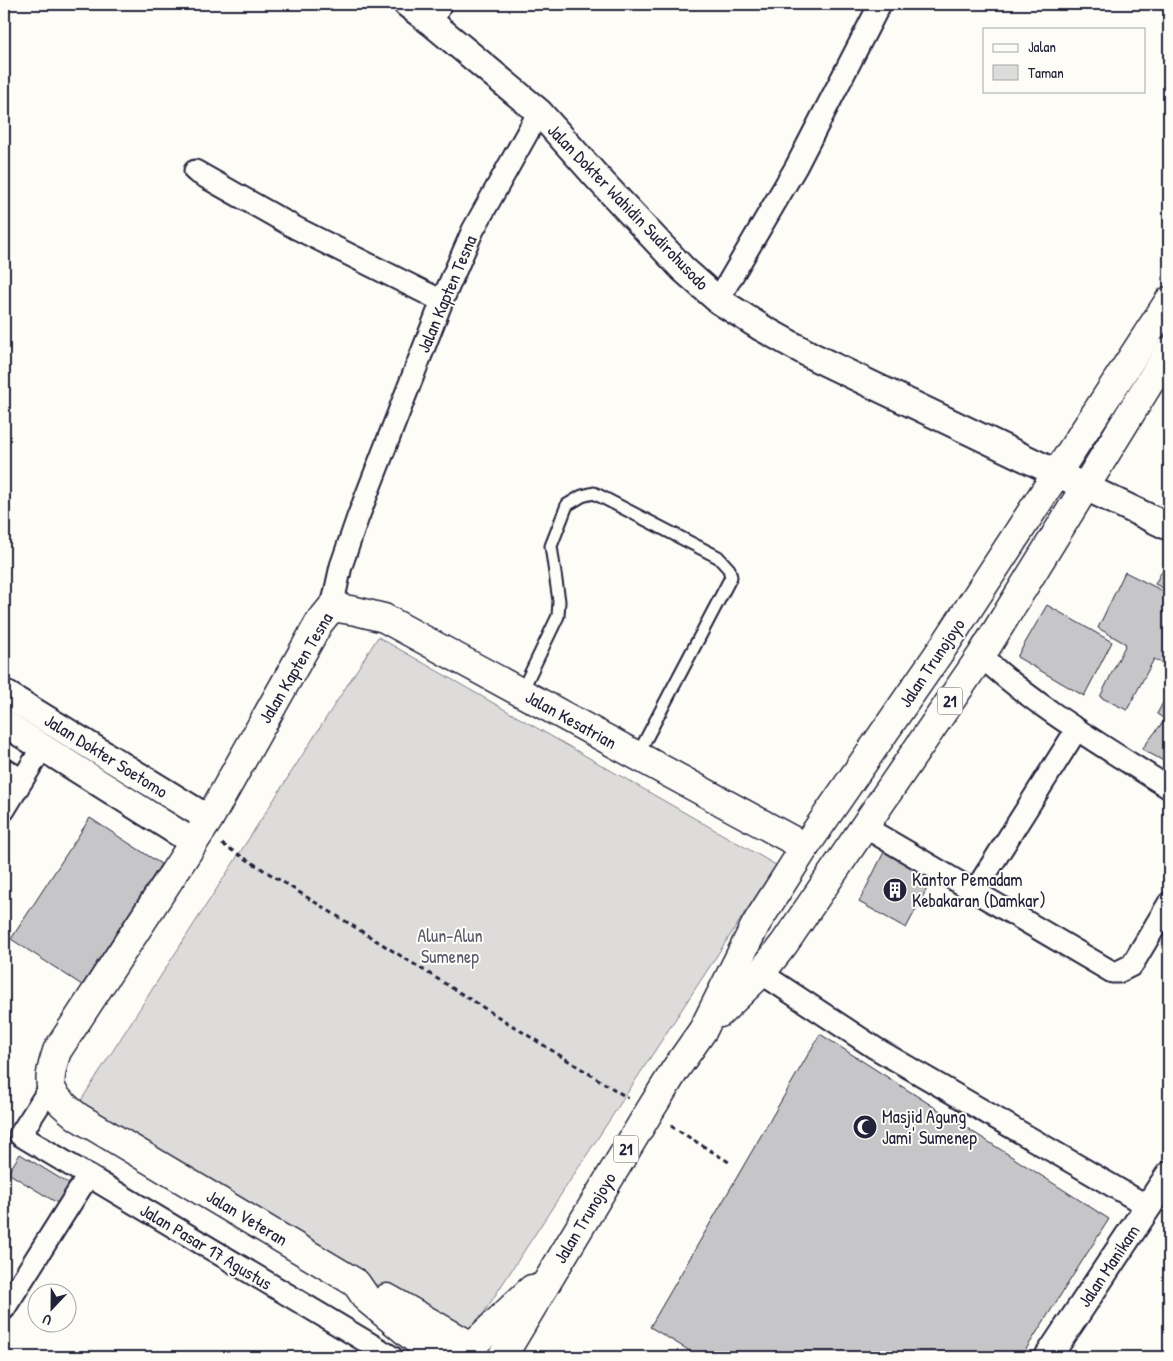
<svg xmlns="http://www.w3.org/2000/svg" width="1173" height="1361" font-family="'Patrick Hand',sans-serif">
  <rect width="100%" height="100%" fill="#fdfcf7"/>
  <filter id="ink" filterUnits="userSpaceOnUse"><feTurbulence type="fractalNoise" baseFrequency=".02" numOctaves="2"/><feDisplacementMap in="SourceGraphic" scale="10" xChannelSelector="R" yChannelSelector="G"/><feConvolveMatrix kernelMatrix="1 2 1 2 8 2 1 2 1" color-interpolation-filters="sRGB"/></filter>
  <g filter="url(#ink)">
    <path fill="#dddcdb" stroke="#807f8b" d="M 378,637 L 776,865 L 466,1340 L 80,1102 Z"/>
    <g fill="#c6c6c8" stroke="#22223b">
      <path d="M 1169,558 L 1169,591 L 1155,584 Z"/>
      <path d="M 1125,572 L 1169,594 L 1169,667 L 1154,659 L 1127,710 L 1100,697 L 1126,644 L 1098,628 Z"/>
      <path d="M 1047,605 L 1112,642 L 1084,696 L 1017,657 Z"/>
      <path d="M 1169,691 L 1169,722 L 1157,714 Z"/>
      <path d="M 1163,722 L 1169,726 L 1169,764 L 1142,749 Z"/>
      <path d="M 90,818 L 161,864 L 82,985 L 11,939 Z"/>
      <path d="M 884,852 L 932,879 L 906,928 L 859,902 Z"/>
      <path d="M 820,1034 L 1109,1219 L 1021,1357 L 700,1357 L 650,1327 Z"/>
      <path d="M 20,1154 L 71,1185 L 59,1204 L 8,1173 Z"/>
    </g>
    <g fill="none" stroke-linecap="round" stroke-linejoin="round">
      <defs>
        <path id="service" d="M 521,693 L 558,616 L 559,601 L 551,546 L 567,505 L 582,496 L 594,493 L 718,557 L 729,569 L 731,577 L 637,756"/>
        <g id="minor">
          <path d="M 432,23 L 441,4"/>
          <path d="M 195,171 L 296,228 L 442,301"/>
          <path d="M 718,300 L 796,167 L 880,4"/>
          <path d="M 332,607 L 341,566 L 358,517 L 442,301 L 473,230 L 539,112"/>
          <path d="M 981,656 C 1037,708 1105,747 1169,788"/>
          <path d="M 4,769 L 22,780"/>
          <path d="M 4,810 L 42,748"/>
          <path d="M 863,826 L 1112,972 L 1118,972 L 1132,965 L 1169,903"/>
          <path d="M 975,891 L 1077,729"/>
          <path d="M 761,973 L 875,1048 L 1149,1207"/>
          <path d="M 50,1088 L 20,1135 L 392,1357"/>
          <path d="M 4,1309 L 88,1176"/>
        </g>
        <g id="tertiary">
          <path d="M 407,4 L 432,23 L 539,112 L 596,176 L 683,269 L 718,300 L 762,328 L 814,357 L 1169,527"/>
          <path d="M 4,693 L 209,819"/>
          <path d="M 4,723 L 193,842"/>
          <path d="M 1048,1357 L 1169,1175"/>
        </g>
        <g id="trunk">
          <path d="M 720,1013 L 761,973 L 784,944 L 981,656 L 1169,351"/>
          <path d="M 387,1298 L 464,1342 L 472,1343 L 478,1340 L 532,1289"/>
          <path d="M 437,1357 L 367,1299 L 356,1283 L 78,1117 C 48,1093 45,1088 57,1051 L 209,819 L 319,623 L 332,607 L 356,611 L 384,618 L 805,847"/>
          <path d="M 502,1357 L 649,1112 L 675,1070 L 703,1030 L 756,924 L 805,847 L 948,640 L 1169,301"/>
        </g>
      </defs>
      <use href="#service" stroke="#22223b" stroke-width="15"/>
      <use href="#minor" stroke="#22223b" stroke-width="25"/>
      <use href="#tertiary" stroke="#22223b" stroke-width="30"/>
      <use href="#trunk" stroke="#22223b" stroke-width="31"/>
      <g stroke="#22223b" stroke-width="3" stroke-dasharray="5 4" stroke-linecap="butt">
        <path d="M 222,844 L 628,1098"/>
        <path d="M 671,1126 L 732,1164"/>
      </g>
      <use href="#service" stroke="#fdfcf7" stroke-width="11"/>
      <use href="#minor" stroke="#fdfcf7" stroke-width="21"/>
      <use href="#tertiary" stroke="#fdfcf7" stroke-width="26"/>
      <use href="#trunk" stroke="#fdfcf7" stroke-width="28"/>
    </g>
  </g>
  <defs>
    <symbol id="building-disc" viewBox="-11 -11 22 22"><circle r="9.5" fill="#22223b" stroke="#fdfcf7"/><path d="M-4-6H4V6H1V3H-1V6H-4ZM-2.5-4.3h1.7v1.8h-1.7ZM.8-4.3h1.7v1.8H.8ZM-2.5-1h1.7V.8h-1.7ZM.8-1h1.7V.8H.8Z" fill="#fff"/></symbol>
    <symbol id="mosque-disc" viewBox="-11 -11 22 22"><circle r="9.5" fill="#22223b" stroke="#fdfcf7"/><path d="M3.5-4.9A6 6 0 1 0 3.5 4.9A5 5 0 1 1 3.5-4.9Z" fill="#fff"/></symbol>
  </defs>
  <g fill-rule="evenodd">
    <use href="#building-disc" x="881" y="876" width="28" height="28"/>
    <use href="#mosque-disc" x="851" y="1113" width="28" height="28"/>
  </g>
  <g text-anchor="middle" stroke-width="4" stroke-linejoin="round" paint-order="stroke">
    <g fill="#fdfcf7" stroke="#646373" stroke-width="1">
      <rect x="937.5" y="687.5" width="25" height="27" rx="4"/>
      <rect x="613.5" y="1135.5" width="25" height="27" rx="4"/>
    </g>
    <g font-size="16" font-weight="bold" fill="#22223b">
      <text x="950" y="707">21</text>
      <text x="626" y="1155">21</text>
    </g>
    <g font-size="18" fill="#22223b" stroke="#fdfcf7">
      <text transform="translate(628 207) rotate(46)" y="6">Jalan Dokter Wahidin Sudirohusodo</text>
      <text transform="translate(447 294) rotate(-67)" y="6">Jalan Kapten Tesna</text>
      <text transform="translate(932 663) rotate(-56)" y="6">Jalan Trunojoyo</text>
      <text transform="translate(296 668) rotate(-59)" y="6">Jalan Kapten Tesna</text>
      <text transform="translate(571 720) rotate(29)" y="6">Jalan Kesatrian</text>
      <text transform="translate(106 756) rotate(32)" y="6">Jalan Dokter Soetomo</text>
      <text transform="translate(247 1218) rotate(31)" y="6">Jalan Veteran</text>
      <text transform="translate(585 1218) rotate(-59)" y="6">Jalan Trunojoyo</text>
      <text transform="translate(206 1247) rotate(31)" y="6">Jalan Pasar 17 Agustus</text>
      <text transform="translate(1109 1266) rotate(-56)" y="6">Jalan Manikam</text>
    </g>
    <g font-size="18" fill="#22223b" stroke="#fdfcf7" text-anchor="start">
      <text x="912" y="886">Kantor Pemadam<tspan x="912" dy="21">Kebakaran (Damkar)</tspan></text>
      <text x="882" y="1123">Masjid Agung<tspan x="882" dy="21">Jami' Sumenep</tspan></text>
    </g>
    <g font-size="18" fill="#5a5a6b" stroke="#fdfcf7">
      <text x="450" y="942">Alun-Alun<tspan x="450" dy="21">Sumenep</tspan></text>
    </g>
  </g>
  <rect width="1173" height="1361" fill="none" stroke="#fdfcf7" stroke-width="20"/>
  <rect x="10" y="10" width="1153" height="1341" fill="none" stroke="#22223b" stroke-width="2" filter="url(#ink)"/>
  <rect x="983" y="28" width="162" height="65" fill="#fdfcf7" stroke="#a5a5ac"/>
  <rect x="993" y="44" width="25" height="8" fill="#fdfcf7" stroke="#a5a5ac"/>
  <text x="1028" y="52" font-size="15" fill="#22223b">Jalan</text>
  <rect x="993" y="65" width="25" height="15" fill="#dddcdb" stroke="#a5a5ac"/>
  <text x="1028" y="78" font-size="15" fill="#22223b">Taman</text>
  <g transform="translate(52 1308) rotate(202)"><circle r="24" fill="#fdfcf7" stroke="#a5a5ac"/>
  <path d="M0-4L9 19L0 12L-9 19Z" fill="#22223b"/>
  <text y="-8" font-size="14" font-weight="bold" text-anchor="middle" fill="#22223b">U</text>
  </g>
</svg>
